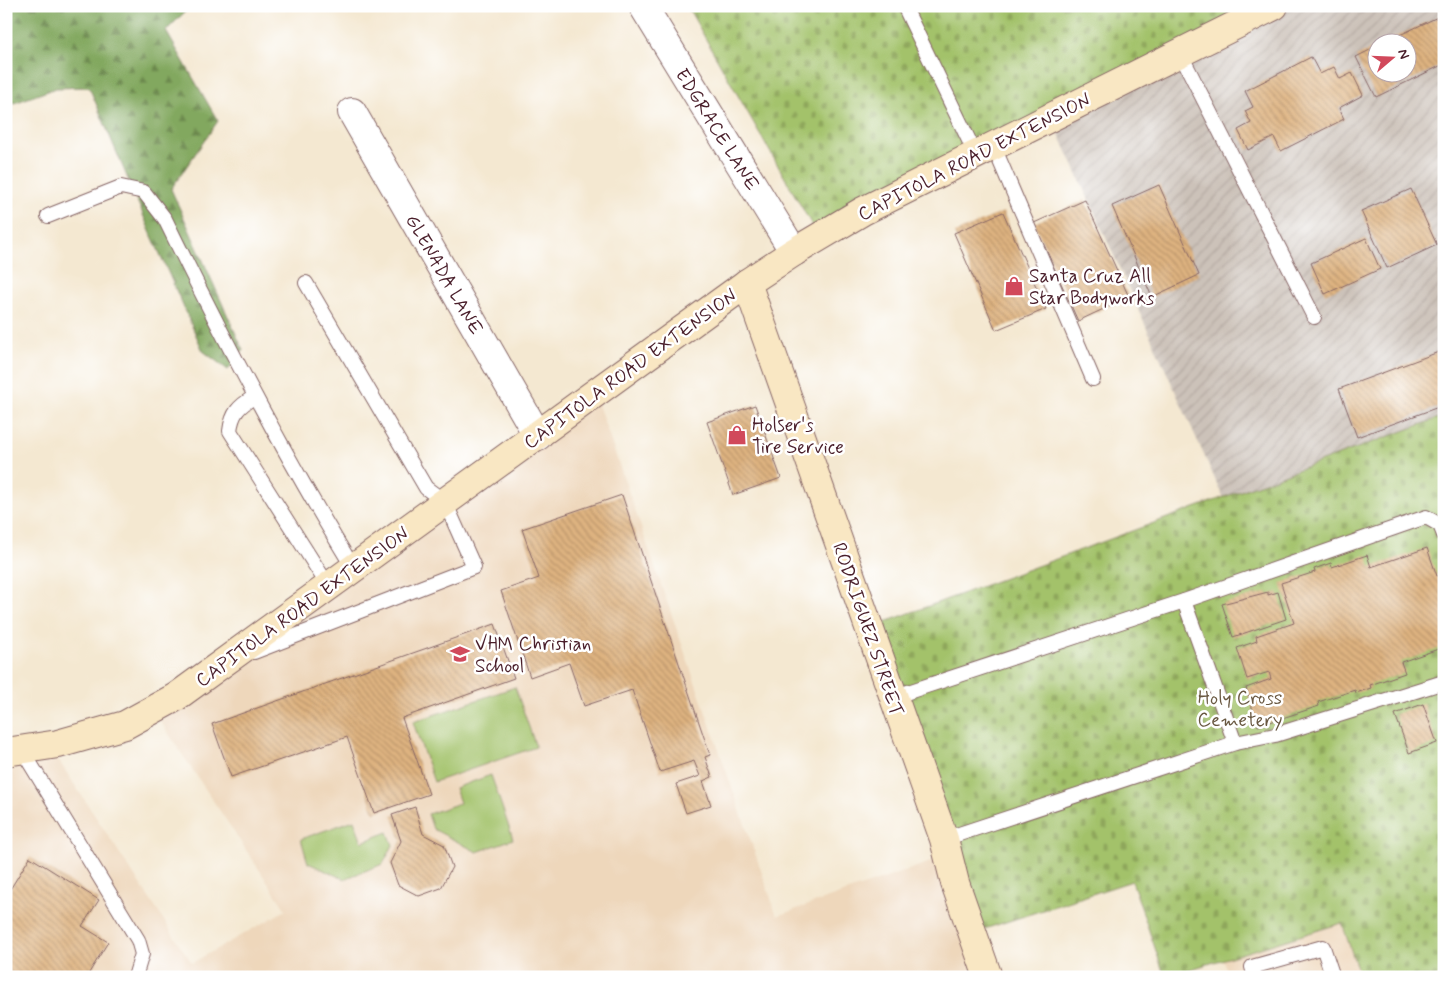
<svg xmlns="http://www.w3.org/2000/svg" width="1450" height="983" font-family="Mynerve,sans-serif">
  <defs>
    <pattern id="industrial-furrows" width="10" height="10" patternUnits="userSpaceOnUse" patternTransform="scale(1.25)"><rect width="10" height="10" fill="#ccc2b9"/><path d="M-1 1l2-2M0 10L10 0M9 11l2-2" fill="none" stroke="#b1a69f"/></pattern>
    <pattern id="forest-firs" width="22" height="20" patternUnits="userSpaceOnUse" patternTransform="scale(1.25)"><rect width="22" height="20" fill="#82a85e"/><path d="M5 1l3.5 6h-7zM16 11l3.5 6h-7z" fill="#6c884e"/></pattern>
    <pattern id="cemetery-stones" width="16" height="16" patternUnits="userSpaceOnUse" patternTransform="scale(1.25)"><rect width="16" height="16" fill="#a3c26a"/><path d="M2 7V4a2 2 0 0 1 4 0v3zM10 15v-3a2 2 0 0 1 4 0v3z" fill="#8ea65c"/></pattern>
    <pattern id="building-back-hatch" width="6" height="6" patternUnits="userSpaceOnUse" patternTransform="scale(1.25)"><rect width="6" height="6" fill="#deb380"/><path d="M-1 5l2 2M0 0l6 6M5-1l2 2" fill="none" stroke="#b69169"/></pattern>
  </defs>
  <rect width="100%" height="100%" fill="#fff"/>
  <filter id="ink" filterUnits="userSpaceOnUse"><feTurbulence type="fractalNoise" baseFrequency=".02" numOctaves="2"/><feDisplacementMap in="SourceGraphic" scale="10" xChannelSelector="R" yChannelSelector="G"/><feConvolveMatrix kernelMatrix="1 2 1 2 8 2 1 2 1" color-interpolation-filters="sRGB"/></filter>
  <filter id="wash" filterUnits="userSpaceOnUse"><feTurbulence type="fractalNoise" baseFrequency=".0096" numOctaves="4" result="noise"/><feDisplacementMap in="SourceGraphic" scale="20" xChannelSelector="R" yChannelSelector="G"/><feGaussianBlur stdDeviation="1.12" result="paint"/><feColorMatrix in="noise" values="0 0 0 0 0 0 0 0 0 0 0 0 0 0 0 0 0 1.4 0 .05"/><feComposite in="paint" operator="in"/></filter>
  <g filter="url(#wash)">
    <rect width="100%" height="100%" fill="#f4e8d1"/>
    <g fill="#eed7bb">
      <path d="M 594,393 L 777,916 L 948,856 L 990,977 L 6,977 L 6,748 L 47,743 L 192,963 L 286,910 L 150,706 Z"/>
      <path d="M 1342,923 L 1360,977 L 1229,977 L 1222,958 Z"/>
    </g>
    <path fill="url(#industrial-furrows)" fill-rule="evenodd" d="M 1283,6 L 1444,6 L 1444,416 L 1223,497 L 1054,123 ZM 1378,42 L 1408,42 L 1408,72 L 1378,72 Z"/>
    <g fill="#a3c26a" stroke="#76704a">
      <path d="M 515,687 L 536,747 L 434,782 L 413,722 Z"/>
      <path d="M 491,775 L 513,839 L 477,852 L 433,829 L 428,814 L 460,803 L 455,788 Z"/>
      <path d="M 354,820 L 362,842 L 388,832 L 393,845 L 383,864 L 344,879 L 308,863 L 301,839 Z"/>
    </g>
    <path fill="url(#forest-firs)" stroke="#666444" d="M 6,6 L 191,6 L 166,31 L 218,121 L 171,189 L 243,350 L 228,370 L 203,351 L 152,236 L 89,87 L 56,88 L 6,106 Z"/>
    <g fill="url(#cemetery-stones)" stroke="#76704a">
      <path d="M 687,6 L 1283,6 L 821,241 Z"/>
      <path d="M 1444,416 L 1444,977 L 1360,977 L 1342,923 L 1165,977 L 1132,881 L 975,932 L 869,628 Z"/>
    </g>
    <g id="blocks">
      <g fill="url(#building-back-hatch)">
        <path d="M 1444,14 L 1444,64 L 1376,97 L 1356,57 L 1378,46 L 1378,72 L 1408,72 L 1408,42 L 1385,42 Z"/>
        <path d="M 1311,57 L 1320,74 L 1334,67 L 1340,79 L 1352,73 L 1363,95 L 1339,108 L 1344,119 L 1281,151 L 1274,137 L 1248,150 L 1238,130 L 1251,123 L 1245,111 L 1253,107 L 1245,91 Z"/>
        <path d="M 1159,185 L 1199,275 L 1152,297 L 1112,206 Z"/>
        <path d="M 1411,189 L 1437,245 L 1387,268 L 1361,211 Z"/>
        <path d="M 1085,200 L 1129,297 L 1078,321 L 1034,223 Z"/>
        <path d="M 1003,212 L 1046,309 L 996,330 L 954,233 Z"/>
        <path d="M 1366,238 L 1380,269 L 1325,294 L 1311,263 Z"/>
        <path d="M 1444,350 L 1444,405 L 1357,437 L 1339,389 Z"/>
        <path d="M 755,405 L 781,478 L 733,495 L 707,422 Z"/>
        <path d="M 622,495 L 710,755 L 705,757 L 712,777 L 703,781 L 711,805 L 686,813 L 676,784 L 700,776 L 694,761 L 660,772 L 632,690 L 584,706 L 569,663 L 530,677 L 501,591 L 539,578 L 522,529 Z"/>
        <path d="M 1427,548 L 1437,576 L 1442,575 L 1444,579 L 1444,647 L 1401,662 L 1405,673 L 1370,685 L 1371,688 L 1356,693 L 1355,690 L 1318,702 L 1319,706 L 1258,726 L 1246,688 L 1271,679 L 1269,672 L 1247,679 L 1237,648 L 1257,641 L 1256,636 L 1294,623 L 1281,583 L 1315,572 L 1314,569 L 1331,563 L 1332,567 L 1367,555 L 1371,567 Z"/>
        <path d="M 1268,592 L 1268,595 L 1278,592 L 1286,619 L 1233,637 L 1222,604 Z"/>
        <path d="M 495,624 L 514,678 L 402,718 L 429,794 L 374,813 L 347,737 L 231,777 L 212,724 Z"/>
        <path d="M 1423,704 L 1437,743 L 1409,753 L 1395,714 Z"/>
        <path d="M 415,807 L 423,834 L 444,845 L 452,867 L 441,888 L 419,896 L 398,885 L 390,863 L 401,841 L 392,815 Z"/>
        <path d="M 30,857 L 99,900 L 82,926 L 108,942 L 89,973 L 95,977 L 6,977 L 6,896 Z"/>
      </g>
    </g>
  </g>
  <g filter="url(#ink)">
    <use href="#blocks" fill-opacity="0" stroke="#866565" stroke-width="1"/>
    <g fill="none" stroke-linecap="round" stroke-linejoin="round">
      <defs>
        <g id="lane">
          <path d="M 904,6 L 976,155"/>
          <path d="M 1180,53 L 1314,317"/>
          <path d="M 994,147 L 1093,379"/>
          <path d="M 48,216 L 121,187 L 144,192 L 165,219 C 223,338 284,456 354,569"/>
          <path d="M 254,397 C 239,406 232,413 230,431 L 329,587"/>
          <path d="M 1184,601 L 1235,743"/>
          <path d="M 254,652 L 474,567 L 445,502 L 426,488 L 306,283"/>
          <path d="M 893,697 L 1184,601 L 1426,517 L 1440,525 L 1444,535"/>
          <path d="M 22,750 L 138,940 L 142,954 L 135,977"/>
          <path d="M 944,839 L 1235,743 L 1275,735 L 1444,682"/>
          <path d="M 1255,977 L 1252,967 L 1323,947 L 1333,977"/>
        </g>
        <g id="street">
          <path d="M 643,6 L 794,252"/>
          <path d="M 352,112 L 538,436"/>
        </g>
        <g id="secondary">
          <path d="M 747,283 L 944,839 L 955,883 L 988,977"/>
          <path d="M 6,752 L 58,744 L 125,725 L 176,697 L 747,283 L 794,252 L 863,211 L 1274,6"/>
        </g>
      </defs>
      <use href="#lane" stroke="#866565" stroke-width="16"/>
      <use href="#street" stroke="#866565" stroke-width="30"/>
      <use href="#secondary" stroke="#866565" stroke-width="30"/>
      <use href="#lane" stroke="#fff" stroke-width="14"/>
      <use href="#street" stroke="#fff" stroke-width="28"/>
      <use href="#secondary" stroke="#f9e7c3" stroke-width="28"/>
    </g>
  </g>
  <defs>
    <symbol id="shop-bare" viewBox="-9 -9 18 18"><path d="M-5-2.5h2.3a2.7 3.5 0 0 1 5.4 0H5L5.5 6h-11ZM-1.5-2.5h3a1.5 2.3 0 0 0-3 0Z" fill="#d1495b" stroke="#fff" stroke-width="2.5" paint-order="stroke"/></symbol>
    <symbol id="school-bare" viewBox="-9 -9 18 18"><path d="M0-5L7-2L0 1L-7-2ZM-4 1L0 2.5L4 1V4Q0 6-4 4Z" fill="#d1495b" stroke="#fff" stroke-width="2.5" paint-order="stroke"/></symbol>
  </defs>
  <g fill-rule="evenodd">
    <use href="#shop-bare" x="1000" y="272" width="28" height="28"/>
    <use href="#shop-bare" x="723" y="421" width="28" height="28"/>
    <use href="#school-bare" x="446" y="640" width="28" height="28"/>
  </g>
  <g text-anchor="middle" stroke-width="5" stroke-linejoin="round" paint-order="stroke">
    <g font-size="19" fill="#4a1f2b" stroke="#fff">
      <text transform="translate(718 129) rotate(58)" y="7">EDGRACE LANE</text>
      <text transform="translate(974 156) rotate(-27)" y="7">CAPITOLA ROAD EXTENSION</text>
      <text transform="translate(445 274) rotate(60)" y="7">GLENADA LANE</text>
      <text transform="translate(630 368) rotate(-36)" y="7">CAPITOLA ROAD EXTENSION</text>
      <text transform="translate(302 606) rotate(-36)" y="7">CAPITOLA ROAD EXTENSION</text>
      <text transform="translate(869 629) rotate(71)" y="7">RODRIGUEZ STREET</text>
    </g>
    <g font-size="19" fill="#4a1f2b" stroke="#fff" text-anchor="start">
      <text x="1029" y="282">Santa Cruz All<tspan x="1029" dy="22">Star Bodyworks</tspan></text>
      <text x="752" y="431">Holser's<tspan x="752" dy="22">Tire Service</tspan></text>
      <text x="475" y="650">VHM Christian<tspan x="475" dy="22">School</tspan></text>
    </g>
    <g font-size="19" fill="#695841" stroke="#fff">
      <text x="1240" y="704">Holy Cross<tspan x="1240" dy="22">Cemetery</tspan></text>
    </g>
  </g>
  <rect width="1450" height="983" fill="none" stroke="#fff" stroke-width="25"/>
  <g transform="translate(1392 58) rotate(71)"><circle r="24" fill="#ffffff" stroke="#b7a5aa"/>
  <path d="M0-4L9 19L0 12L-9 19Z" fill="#d1495b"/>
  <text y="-8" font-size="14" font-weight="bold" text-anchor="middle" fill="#4a1f2b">N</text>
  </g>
</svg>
